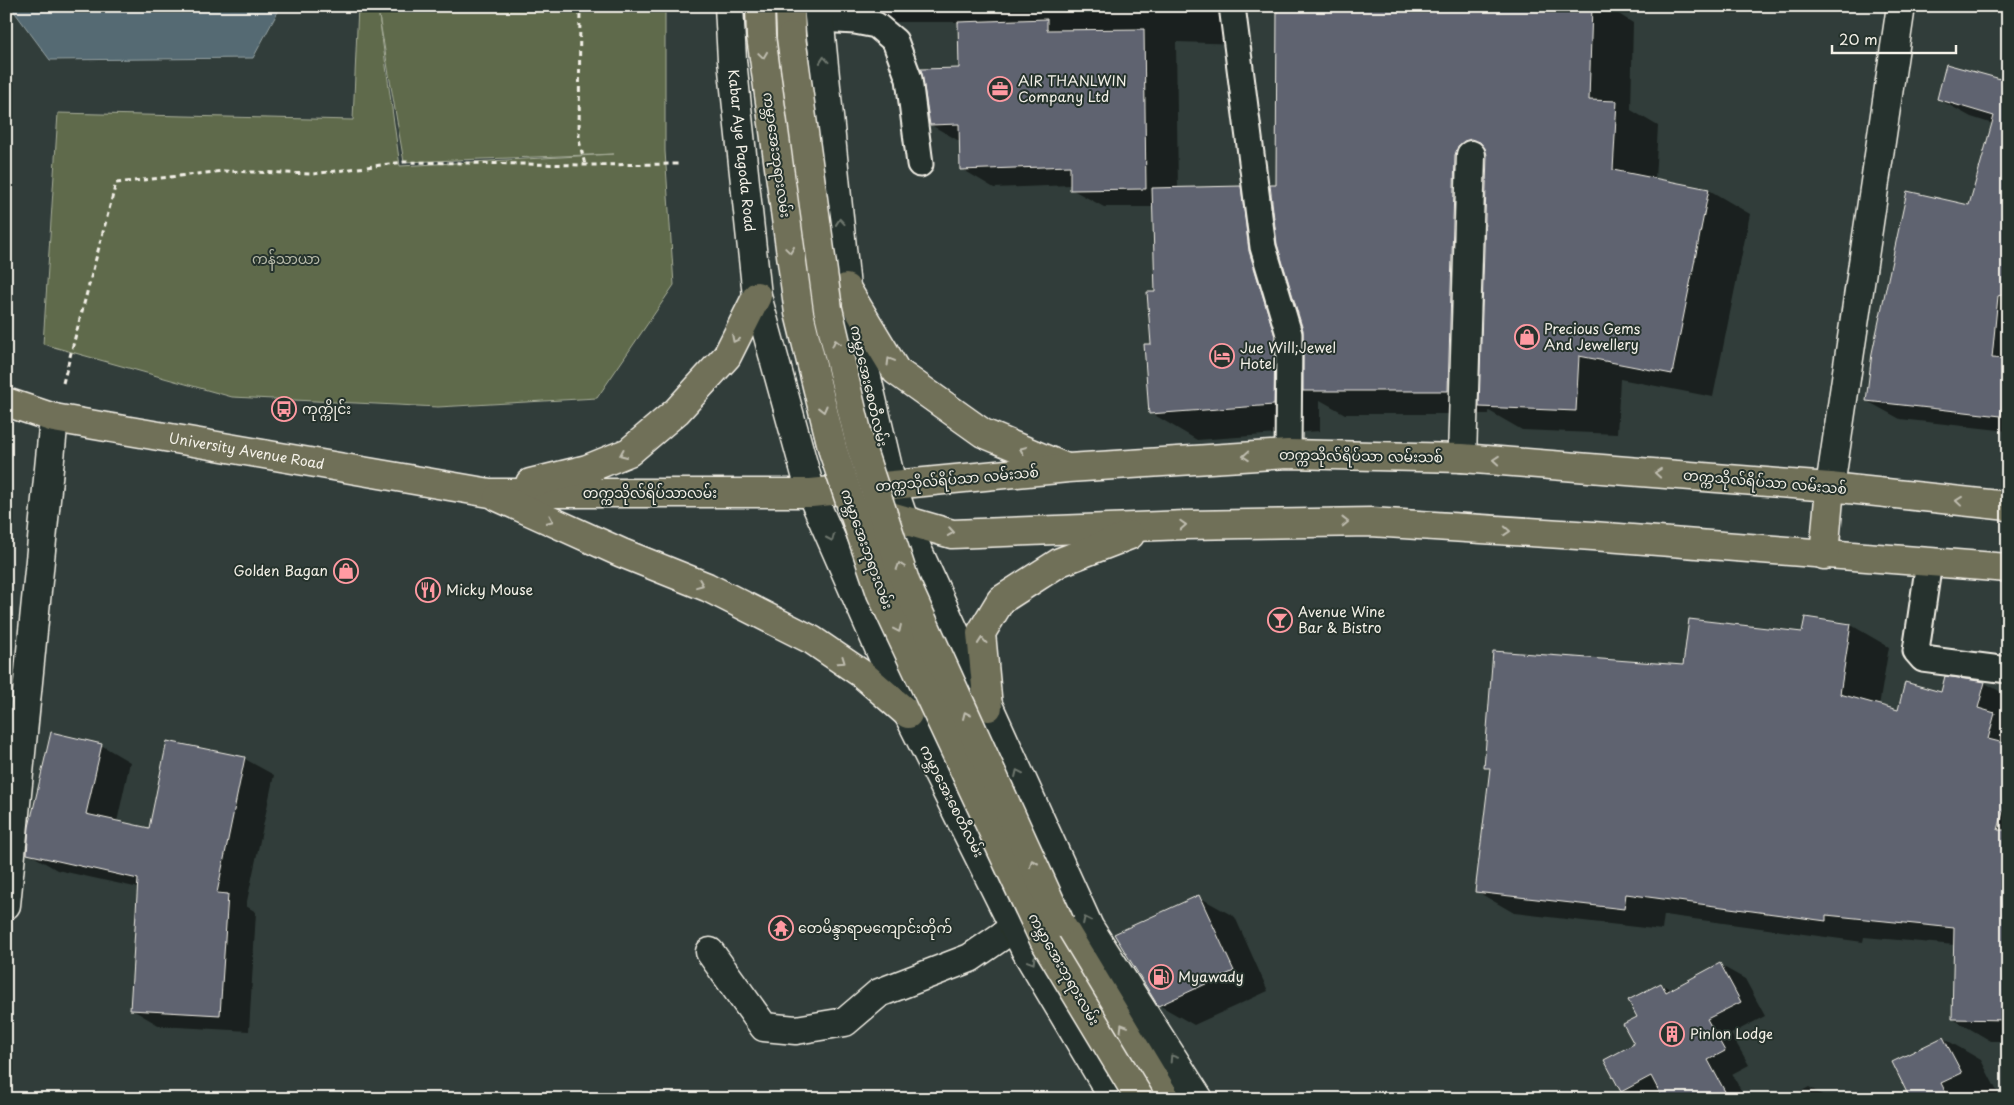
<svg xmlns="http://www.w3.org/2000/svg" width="2014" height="1105" font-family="'Playpen Sans','Noto Sans Myanmar',sans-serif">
  <rect width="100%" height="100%" fill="#313d3a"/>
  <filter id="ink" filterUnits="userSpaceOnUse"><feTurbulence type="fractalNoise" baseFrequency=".02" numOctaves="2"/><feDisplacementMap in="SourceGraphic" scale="10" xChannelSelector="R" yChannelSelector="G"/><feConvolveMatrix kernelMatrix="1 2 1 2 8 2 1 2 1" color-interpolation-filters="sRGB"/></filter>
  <g filter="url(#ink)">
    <path fill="#5e6b4c" stroke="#a9ae9a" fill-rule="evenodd" d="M 358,6 L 665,6 L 665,151 L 674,285 L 597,398 L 438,407 L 232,397 L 43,344 L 58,113 L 353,120 ZM 379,16 L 404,162 L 614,154 L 400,166 Z"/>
    <path fill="#556b73" stroke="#95a1a2" d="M 10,6 L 281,6 L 253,58 L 50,60 Z"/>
    <g fill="#0007">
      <path d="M 849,6 L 1243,6 L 1242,44 L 1176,42 L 1178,189 L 1240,187 L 1274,206 L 1278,186 L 1279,6 L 1606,6 L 1633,23 L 1631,110 L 1658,126 L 1655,180 L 1709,190 L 1750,214 L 1713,397 L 1620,379 L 1617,434 L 1522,430 L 1489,411 L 1489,414 L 1345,414 L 1320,400 L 1320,431 L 1197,440 L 1151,413 L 1152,345 L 1156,293 L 1154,207 L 1104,207 L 1071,189 L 1071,185 L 994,188 L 962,169 L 961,142 L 931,125 L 961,69 L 959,22 L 876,22 Z"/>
      <path d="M 2007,62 L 2008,431 L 1900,419 L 1867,401 L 1970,206 L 1993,124 L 1971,117 L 1938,99 L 2002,80 Z"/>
      <path d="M 1806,618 L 1851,625 L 1889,647 L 1879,706 L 1899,712 L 1942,694 L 1946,678 L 1985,683 L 2008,696 L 2008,1041 L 1991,1041 L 1953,1019 L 1955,945 L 1864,937 L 1863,942 L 1664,915 L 1662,930 L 1514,913 L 1476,891 L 1491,770 L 1486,767 L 1684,666 L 1803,634 Z"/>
      <path d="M 101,745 L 130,762 L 117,822 L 150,830 L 245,759 L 274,775 L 246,906 L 256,912 L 249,1031 L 160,1026 L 131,1009 L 139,888 L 57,870 L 28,853 Z"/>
      <path d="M 1199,897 L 1235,917 L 1268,991 L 1194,1025 L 1159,1005 Z"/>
      <path d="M 1720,965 L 1745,979 L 1765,1016 L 1731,1034 L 1749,1065 L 1732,1074 L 1743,1094 L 1734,1099 L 1665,1099 L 1663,1096 L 1658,1099 L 1636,1099 L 1622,1091 L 1636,1044 L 1638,1018 L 1661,984 L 1672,990 Z"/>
      <path d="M 1943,1038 L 1981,1060 L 2001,1099 L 1912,1099 Z"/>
      <path d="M 1809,1087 L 1829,1099 L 1787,1099 Z"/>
      <path d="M 14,1094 L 93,1099 L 14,1099 Z"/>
    </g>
    <g fill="#5f6370" stroke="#f4f1e8">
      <path d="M 1277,6 L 1592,6 L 1589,100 L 1617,101 L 1613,170 L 1709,189 L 1672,374 L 1579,356 L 1576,411 L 1479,407 L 1487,155 L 1485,148 L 1480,142 L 1471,139 L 1464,141 L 1458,146 L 1455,155 L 1448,391 L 1303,391 L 1303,330 L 1277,244 L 1270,185 L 1276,185 Z"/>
      <path d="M 1047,19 L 1047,30 L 1144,29 L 1146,189 L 1070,190 L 1070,166 L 960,170 L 959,124 L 930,125 L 921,69 L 959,68 L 958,22 Z"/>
      <path d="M 1946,64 L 2008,81 L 2008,293 L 1998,296 L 1992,358 L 2008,359 L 2001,416 L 1866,401 L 1872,353 L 1907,191 L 1969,205 L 1994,116 L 1937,99 Z"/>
      <path d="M 1241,186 L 1249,251 L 1275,336 L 1274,405 L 1149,414 L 1144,344 L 1151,344 L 1147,292 L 1155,292 L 1152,188 Z"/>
      <path d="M 1805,617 L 1851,624 L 1840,694 L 1898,710 L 1905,682 L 1941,692 L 1945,676 L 1985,682 L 1978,708 L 1995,713 L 1988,739 L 2008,744 L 2008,794 L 1998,830 L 2008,830 L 2008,1020 L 1952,1019 L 1954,928 L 1826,915 L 1826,921 L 1626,894 L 1624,909 L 1475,892 L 1490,768 L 1484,768 L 1493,651 L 1683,665 L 1689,619 L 1802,632 Z"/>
      <path d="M 51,732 L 102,744 L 86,814 L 149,828 L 167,741 L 245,757 L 217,893 L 228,894 L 220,1015 L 130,1010 L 138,879 L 27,854 L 29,827 Z"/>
      <path d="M 1199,895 L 1234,971 L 1158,1006 L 1114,934 Z"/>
      <path d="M 1720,963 L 1741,1002 L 1707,1019 L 1725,1051 L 1708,1060 L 1729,1099 L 1663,1099 L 1651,1076 L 1621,1092 L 1604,1060 L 1634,1044 L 1623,1024 L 1637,1017 L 1628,1000 L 1661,983 L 1666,992 Z"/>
      <path d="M 1943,1037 L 1962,1073 L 1941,1083 L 1949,1099 L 1910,1099 L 1892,1062 Z"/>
    </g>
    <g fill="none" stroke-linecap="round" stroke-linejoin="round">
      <defs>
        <g id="service">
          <path d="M 1232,6 L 1263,247 L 1289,334 L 1288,454"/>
          <path d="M 821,19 L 855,21 L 876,25 L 895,41 L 909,79 L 920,164"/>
          <path d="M 1929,562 L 1916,651 L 1923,659 L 2008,670"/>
        </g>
        <g id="minor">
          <path d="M 1462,458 L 1471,155"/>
          <path d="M 1830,487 L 1901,6"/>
          <path d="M 6,905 L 54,418"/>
          <path d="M 710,952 L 764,1027 L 796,1030 L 845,1022 L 879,993 L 970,958 L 1015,927"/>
        </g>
        <g id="secondary">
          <path id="s1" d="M 729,6 L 732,60 L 757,296 L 811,493 L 908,714 L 1026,951 L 1114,1099"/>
          <path d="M 818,6 L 846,288 L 892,485 L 904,520 L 1089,927 L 1199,1099"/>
        </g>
        <g id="primary">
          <path d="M 790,6 L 791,37"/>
          <path d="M 846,288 L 896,371 L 983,433 L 1064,467"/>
          <path id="s2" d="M 6,402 L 54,418 L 490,493 L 811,493 L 1068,468 L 1288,454 L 1462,458 L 1830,487 L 2008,506"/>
          <path d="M 530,483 L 587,469 L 629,452 L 677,411 L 727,356 L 757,296"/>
          <path d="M 498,497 L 622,553 L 707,587 L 812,640 L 862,674 L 908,714"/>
          <path d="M 863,508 L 952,534 L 1186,525 L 1371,522 L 1593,536 L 2008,568"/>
          <path d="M 1824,555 L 1830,487"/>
          <path d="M 988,707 L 981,633 L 1001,600 L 1060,562 L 1130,535"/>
          <path d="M 1060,923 L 1166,1099"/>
        </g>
      </defs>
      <use href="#service" stroke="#f4f1e8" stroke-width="29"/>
      <use href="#minor" stroke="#f4f1e8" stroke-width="31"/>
      <use href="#secondary" stroke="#f4f1e8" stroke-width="31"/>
      <use href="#primary" stroke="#f4f1e8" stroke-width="31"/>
      <g stroke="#f4f1e8" stroke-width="3" stroke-dasharray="5 4" stroke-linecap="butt">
        <path d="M 580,6 L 579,140 L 585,165"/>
        <path d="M 63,383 L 116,183 L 223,171 L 313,174 L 404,162 L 585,165 L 680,164"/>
      </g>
      <use href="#service" stroke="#26332d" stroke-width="25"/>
      <use href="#minor" stroke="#26332d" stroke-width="28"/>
      <use href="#secondary" stroke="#26332d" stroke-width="28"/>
      <use href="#primary" stroke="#706f59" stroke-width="28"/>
      <defs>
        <g id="primary-bridge">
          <path d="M 760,6 L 761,36 L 799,313 L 833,451 L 881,593 L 1044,940 L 1140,1099"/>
          <path d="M 791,37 L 828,309 L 860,444 L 906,584 L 1060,923"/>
        </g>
      </defs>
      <use href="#primary-bridge" stroke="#f4f1e8" stroke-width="31" stroke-linecap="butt"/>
      <use href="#primary-bridge" stroke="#706f59" stroke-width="28"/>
    </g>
    <defs><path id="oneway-chevron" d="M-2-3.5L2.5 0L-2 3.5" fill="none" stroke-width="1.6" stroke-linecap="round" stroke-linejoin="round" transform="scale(1.25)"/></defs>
    <g stroke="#bfbdaf">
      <use href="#oneway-chevron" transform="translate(763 55) rotate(82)"/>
      <use href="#oneway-chevron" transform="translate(790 250) rotate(82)"/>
      <use href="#oneway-chevron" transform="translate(735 339) rotate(117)"/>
      <use href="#oneway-chevron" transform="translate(836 343) rotate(-104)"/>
      <use href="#oneway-chevron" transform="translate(890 361) rotate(-121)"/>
      <use href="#oneway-chevron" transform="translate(823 409) rotate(76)"/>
      <use href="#oneway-chevron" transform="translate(1023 450) rotate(-158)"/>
      <use href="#oneway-chevron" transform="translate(623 454) rotate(156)"/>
      <use href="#oneway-chevron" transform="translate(1246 456) rotate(176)"/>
      <use href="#oneway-chevron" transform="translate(1496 460) rotate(-175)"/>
      <use href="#oneway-chevron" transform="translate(1658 473) rotate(-175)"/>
      <use href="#oneway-chevron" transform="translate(1959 501) rotate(-174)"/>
      <use href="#oneway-chevron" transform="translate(550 520) rotate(24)"/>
      <use href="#oneway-chevron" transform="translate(1345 522) rotate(-1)"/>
      <use href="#oneway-chevron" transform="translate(1183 525) rotate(-3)"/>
      <use href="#oneway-chevron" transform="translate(1507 531) rotate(4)"/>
      <use href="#oneway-chevron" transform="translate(951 532) rotate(9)"/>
      <use href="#oneway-chevron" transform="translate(900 566) rotate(-108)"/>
      <use href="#oneway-chevron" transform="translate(700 584) rotate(22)"/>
      <use href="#oneway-chevron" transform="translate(898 629) rotate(65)"/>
      <use href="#oneway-chevron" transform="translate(982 641) rotate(-95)"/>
      <use href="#oneway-chevron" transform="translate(842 661) rotate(35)"/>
      <use href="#oneway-chevron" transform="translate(966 715) rotate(-114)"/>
      <use href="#oneway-chevron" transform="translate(1033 863) rotate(-114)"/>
      <use href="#oneway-chevron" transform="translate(1123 1027) rotate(-121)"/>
    </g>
    <g stroke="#6e766e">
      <use href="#oneway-chevron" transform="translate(824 60) rotate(-95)"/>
      <use href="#oneway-chevron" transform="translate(840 222) rotate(-95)"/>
      <use href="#oneway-chevron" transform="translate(831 538) rotate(66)"/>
      <use href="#oneway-chevron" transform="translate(1018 773) rotate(-115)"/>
      <use href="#oneway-chevron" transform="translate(1086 920) rotate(-116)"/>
      <use href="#oneway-chevron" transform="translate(1032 961) rotate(59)"/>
      <use href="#oneway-chevron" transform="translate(1173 1058) rotate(-123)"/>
    </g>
  </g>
  <defs>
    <symbol id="office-ring" viewBox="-11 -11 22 22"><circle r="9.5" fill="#26332d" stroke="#ff9aa2" stroke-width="1.5"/><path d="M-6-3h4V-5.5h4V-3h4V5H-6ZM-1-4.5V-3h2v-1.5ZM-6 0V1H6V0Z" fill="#ff9aa2"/></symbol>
    <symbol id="shop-ring" viewBox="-11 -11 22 22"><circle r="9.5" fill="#26332d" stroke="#ff9aa2" stroke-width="1.5"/><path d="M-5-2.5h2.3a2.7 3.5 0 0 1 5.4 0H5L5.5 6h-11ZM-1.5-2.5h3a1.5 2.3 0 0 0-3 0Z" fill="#ff9aa2"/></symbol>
    <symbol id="hotel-ring" viewBox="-11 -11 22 22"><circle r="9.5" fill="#26332d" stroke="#ff9aa2" stroke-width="1.5"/><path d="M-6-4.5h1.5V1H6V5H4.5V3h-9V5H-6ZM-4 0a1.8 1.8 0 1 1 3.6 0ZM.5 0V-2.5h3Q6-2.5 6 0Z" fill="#ff9aa2"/></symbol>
    <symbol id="bus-ring" viewBox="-11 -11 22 22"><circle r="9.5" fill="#26332d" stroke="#ff9aa2" stroke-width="1.5"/><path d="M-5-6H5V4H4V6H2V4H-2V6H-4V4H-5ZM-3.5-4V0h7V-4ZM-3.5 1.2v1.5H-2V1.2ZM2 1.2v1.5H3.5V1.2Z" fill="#ff9aa2"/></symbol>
    <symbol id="restaurant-ring" viewBox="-11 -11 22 22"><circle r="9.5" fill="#26332d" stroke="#ff9aa2" stroke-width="1.5"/><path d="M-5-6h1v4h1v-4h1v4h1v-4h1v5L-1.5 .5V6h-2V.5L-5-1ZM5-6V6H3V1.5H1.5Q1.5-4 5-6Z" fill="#ff9aa2"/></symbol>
    <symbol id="bar-ring" viewBox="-11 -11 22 22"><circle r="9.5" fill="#26332d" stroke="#ff9aa2" stroke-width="1.5"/><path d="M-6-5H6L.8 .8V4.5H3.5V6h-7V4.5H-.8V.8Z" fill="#ff9aa2"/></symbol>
    <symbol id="temple-ring" viewBox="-11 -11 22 22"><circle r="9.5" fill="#26332d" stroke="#ff9aa2" stroke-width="1.5"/><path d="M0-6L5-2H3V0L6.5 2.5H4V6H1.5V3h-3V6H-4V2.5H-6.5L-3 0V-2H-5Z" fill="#ff9aa2"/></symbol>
    <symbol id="fuel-ring" viewBox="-11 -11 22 22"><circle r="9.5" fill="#26332d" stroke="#ff9aa2" stroke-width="1.5"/><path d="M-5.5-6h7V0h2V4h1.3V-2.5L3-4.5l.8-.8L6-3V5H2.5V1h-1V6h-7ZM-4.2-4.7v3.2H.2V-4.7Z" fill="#ff9aa2"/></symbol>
    <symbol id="building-ring" viewBox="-11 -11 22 22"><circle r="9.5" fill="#26332d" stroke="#ff9aa2" stroke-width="1.5"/><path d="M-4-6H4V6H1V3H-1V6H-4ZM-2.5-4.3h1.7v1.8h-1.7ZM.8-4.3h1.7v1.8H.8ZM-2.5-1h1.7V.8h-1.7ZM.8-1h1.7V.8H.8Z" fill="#ff9aa2"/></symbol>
  </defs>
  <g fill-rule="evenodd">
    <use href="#office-ring" x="986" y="75" width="28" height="28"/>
    <use href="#shop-ring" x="1513" y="323" width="28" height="28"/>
    <use href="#hotel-ring" x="1208" y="342" width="28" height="28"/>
    <use href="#bus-ring" x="270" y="395" width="28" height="28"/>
    <use href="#shop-ring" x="332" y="557" width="28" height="28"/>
    <use href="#restaurant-ring" x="414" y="576" width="28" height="28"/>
    <use href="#bar-ring" x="1266" y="606" width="28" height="28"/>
    <use href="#temple-ring" x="767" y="914" width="28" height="28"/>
    <use href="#fuel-ring" x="1147" y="963" width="28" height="28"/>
    <use href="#building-ring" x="1658" y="1020" width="28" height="28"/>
  </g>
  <g text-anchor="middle" stroke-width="4" stroke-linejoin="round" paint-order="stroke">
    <g font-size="14" fill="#f4f1e8" stroke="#26332d" text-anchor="start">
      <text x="1018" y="86">AIR THANLWIN<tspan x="1018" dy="16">Company Ltd</tspan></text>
      <text x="1544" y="334">Precious Gems<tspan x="1544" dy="16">And Jewellery</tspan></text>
      <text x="1240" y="353">Jue Will;Jewel<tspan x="1240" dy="16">Hotel</tspan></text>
      <text x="302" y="414">ကုက္ကိုင်း</text>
      <text x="328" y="576" text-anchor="end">Golden Bagan</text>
      <text x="446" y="595">Micky Mouse</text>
      <text x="1298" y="617">Avenue Wine<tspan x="1298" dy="16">Bar &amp; Bistro</tspan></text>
      <text x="798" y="933">တေမိန္ဒာရာမကျောင်းတိုက်</text>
      <text x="1178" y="982">Myawady</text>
      <text x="1690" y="1039">Pinlon Lodge</text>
    </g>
    <g font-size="14" fill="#f4f1e8" stroke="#26332d">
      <text dy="5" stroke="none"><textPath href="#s1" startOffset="145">Kabar Aye Pagoda Road</textPath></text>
      <text transform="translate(777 155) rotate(82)" y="5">ကမ္ဘာအေးဘုရားလမ်း</text>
      <text transform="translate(869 386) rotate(77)" y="5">ကမ္ဘာအေးစေတီလမ်း</text>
      <text dy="5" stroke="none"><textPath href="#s2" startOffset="246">University Avenue Road</textPath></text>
      <text transform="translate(1361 456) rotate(1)" y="5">တက္ကသိုလ်ရိပ်သာ လမ်းသစ်</text>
      <text transform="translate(957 479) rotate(-5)" y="5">တက္ကသိုလ်ရိပ်သာ လမ်းသစ်</text>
      <text transform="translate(1765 482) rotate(5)" y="5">တက္ကသိုလ်ရိပ်သာ လမ်းသစ်</text>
      <text x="650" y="498">တက္ကသိုလ်ရိပ်သာလမ်း</text>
      <text transform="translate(867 549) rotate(70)" y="5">ကမ္ဘာအေးဘုရားလမ်း</text>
      <text transform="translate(952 801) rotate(63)" y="5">ကမ္ဘာအေးစေတီလမ်း</text>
      <text transform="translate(1064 969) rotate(60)" y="5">ကမ္ဘာအေးဘုရားလမ်း</text>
    </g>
    <g font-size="14" fill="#b8bbaa" stroke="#26332d">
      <text x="286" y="264">ကန်သာယာ</text>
    </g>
  </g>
  <rect width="2014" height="1105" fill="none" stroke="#26332d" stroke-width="25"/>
  <rect x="12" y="12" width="1989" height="1080" fill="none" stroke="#f4f1e8" stroke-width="2" filter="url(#ink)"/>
  <path d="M1832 45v8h124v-8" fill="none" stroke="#f4f1e8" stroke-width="2.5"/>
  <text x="1839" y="45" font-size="15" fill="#f4f1e8" stroke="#26332d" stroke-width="4" paint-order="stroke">20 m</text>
</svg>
